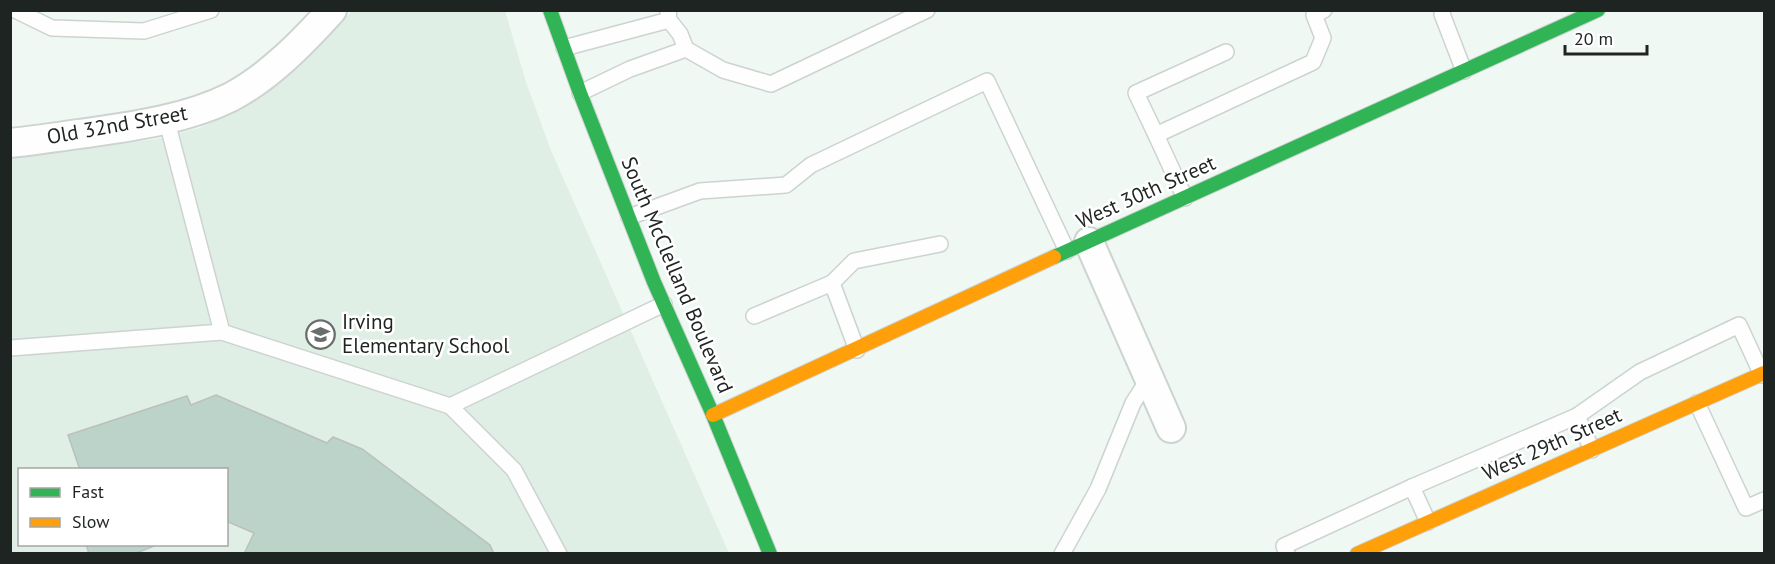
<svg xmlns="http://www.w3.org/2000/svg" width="1775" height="564" font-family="'PT Sans',sans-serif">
  <rect width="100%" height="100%" fill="#f0f8f4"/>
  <path fill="#dfefe6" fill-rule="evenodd" d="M 352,11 L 505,11 L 526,82 L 550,148 L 729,553 L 11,554 L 11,155 L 157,139 L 199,128 L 229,115 L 256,99 L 297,69 ZM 20,470 L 226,470 L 226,544 L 20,544 Z"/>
  <g fill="#bbd3c8" stroke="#bbc0be" stroke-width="1.5">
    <path d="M 216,395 L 327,443 L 333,437 L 362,449 L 490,545 L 494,554 L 244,554 L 254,533 L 226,521 L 226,470 L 80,470 L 68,435 L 187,396 L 191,405 Z"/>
    <path d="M 86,544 L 159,544 L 134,554 L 89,554 Z"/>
  </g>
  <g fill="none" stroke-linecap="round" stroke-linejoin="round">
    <defs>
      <g id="lane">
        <path d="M 15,10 L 52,28 L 144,31 L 211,10"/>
        <path d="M 668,10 L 669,20 L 680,34 L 686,49 L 723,70 L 771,84 L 927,10"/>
        <path d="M 1443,10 L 1442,14 L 1464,71"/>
        <path d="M 564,48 L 669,20"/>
        <path d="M 580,93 L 630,69 L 686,49"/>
        <path d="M 166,118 L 222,332 L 450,406 L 514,470 L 559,554"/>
        <path d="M 1156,135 L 1136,93 L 1226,52"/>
        <path d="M 1185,198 L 1156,135 L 1313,62 L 1323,38 L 1314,15 L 1324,10"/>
        <path d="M 629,217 L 700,191 L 786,185 L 811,165 L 987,81 L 1067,251"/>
        <path d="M 832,283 L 854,261 L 940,244"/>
        <path d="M 754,316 L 832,283 L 857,350"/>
        <path d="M 10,348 L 222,332"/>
        <path d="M 1697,403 L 1746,508 L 1764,500"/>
        <path d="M 450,406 L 664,304"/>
        <path d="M 1592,450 L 1577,416 L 1640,372 L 1739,325 L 1762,375"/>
        <path d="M 1428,522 L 1412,487 L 1577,416"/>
        <path d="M 1062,554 L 1098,489 L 1133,403 L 1149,378"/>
        <path d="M 1287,554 L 1284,546 L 1412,487"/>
      </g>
      <g id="street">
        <path d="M 10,143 C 33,141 56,137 79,134 C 129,127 185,120 231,97 C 270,76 302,43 332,10"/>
        <path d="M 1089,242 L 1171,428"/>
      </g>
      <g id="fast">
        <path d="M 550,10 L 580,93 L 654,282 L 713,415 L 770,554"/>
        <path d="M 1054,257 L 1598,10"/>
      </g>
      <g id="slow">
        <path d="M 713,415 L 1054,257"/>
        <path d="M 1357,554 L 1764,373"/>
      </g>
    </defs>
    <use href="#lane" stroke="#cdd3d0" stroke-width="18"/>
    <use href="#street" stroke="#cdd3d0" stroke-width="32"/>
    <use href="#fast" stroke="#cdd3d0" stroke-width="16"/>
    <use href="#slow" stroke="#cdd3d0" stroke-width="16"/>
    <use href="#lane" stroke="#fdfefd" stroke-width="15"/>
    <use href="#street" stroke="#fdfefd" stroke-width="28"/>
    <use href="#fast" stroke="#30b455" stroke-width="14"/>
    <use href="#slow" stroke="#ff9f0a" stroke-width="14"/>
  </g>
  <defs>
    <symbol id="school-ring" viewBox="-11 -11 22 22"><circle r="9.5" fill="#fff" stroke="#686e6b" stroke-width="1.5"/><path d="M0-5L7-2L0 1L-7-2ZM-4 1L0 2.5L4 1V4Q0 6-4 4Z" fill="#686e6b"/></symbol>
  </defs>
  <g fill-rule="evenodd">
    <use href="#school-ring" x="304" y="318" width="33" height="33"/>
  </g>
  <g text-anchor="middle" stroke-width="5" stroke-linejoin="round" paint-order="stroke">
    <g font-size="21" fill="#1e2421" stroke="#fff">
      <text transform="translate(117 125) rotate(-10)" y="7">Old 32nd Street</text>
      <text transform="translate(1146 192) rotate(-24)" y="7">West 30th Street</text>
      <text transform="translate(677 275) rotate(67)" y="7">South McClelland Boulevard</text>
      <text transform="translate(1552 444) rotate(-24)" y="7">West 29th Street</text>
    </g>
    <g font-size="21" fill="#1e2421" stroke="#fff" text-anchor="start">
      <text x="342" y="329">Irving<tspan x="342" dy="24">Elementary School</tspan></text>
    </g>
  </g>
  <rect width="1775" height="564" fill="none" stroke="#1e2421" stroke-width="24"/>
  <rect x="18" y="468" width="210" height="78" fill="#ffffff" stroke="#a5a7a6" stroke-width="1.5"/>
  <rect x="30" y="488" width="30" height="9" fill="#30b455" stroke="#a5a7a6" stroke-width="1.5"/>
  <text x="72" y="498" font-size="18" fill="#1e2421">Fast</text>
  <rect x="30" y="518" width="30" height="9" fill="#ff9f0a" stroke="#a5a7a6" stroke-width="1.5"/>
  <text x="72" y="528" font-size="18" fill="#1e2421">Slow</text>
  <path d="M1565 45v9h82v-9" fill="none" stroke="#1e2421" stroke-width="3"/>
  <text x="1574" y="45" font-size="18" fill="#1e2421" stroke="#ffffff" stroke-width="4.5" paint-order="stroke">20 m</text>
</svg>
